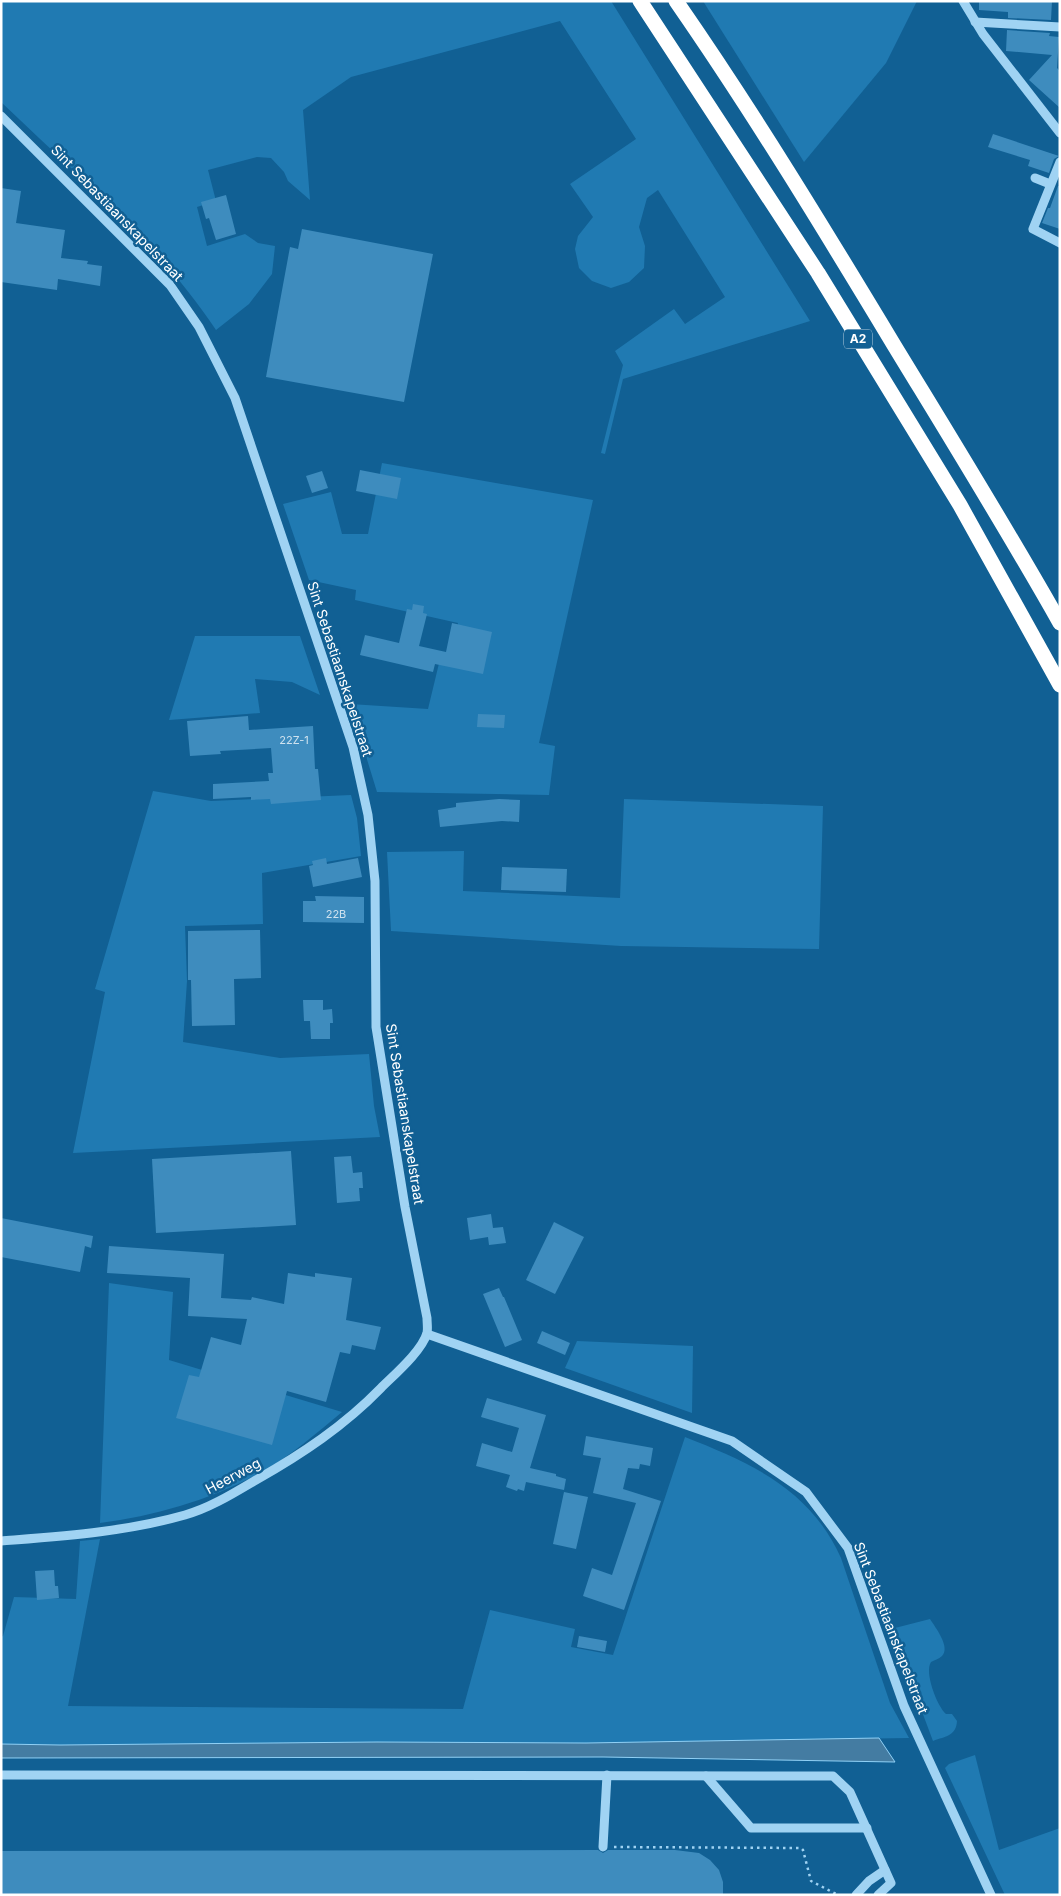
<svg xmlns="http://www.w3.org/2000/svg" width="1061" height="1896" font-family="Inter,sans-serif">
  <rect width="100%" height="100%" fill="#116094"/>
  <g fill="#207ab2">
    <path d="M 1,1 L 611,1 L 810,321 L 623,379 L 605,454 L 601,453 L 623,365 L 615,351 L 674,309 L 685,324 L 725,297 L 658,190 L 647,198 L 639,227 L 645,246 L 644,268 L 629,282 L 611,288 L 592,281 L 579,268 L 575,249 L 578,236 L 593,217 L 570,184 L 636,139 L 560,21 L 351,77 L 303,110 L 310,200 L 288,181 L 284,172 L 271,158 L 257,157 L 208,170 L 216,201 L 197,207 L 207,246 L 245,234 L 258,243 L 275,246 L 272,274 L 249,304 L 216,330 C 158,243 76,174 1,102 Z"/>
    <path d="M 703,1 L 917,1 L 886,63 L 804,162 Z"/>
    <path d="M 382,463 L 593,500 L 539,743 L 555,746 L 549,795 L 377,792 L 350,704 L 428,709 L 441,655 L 451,656 L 458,623 L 355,600 L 356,590 L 309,580 L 283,504 L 331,492 L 342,534 L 368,534 Z"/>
    <path d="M 195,636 L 300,636 L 320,695 L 292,682 L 255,679 L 260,713 L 169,720 Z"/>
    <path d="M 153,791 L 211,801 L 351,795 L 357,818 L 361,856 L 262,873 L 263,924 L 185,926 L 187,981 L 183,1042 L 280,1058 L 369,1054 L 374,1106 L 380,1137 L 73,1153 L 105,992 L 95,989 Z"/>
    <path d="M 624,799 L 823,806 L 819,949 L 621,946 L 391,931 L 387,852 L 464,851 L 463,891 L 620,898 Z"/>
    <path d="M 109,1283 L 173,1292 L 169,1360 L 342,1412 C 318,1432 289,1457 262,1472 C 212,1499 156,1516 100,1523 Z"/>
    <path d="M 577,1341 L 693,1346 L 692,1413 L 565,1368 Z"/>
    <path d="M 685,1437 C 751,1463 810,1489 841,1558 L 890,1703 L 909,1738 L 586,1743 L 377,1742 L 60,1745 L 1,1744 L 1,1637 L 3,1636 L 14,1597 L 76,1599 L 80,1541 L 100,1539 L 68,1706 L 463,1709 L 490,1610 L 575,1629 L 571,1647 L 613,1655 Z"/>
    <path d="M 930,1619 C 935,1627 951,1647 942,1656 C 939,1659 934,1660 931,1662 C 924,1672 937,1706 946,1714 L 952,1714 L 957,1721 C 956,1736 946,1736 933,1741 L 891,1629 Z"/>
    <path d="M 975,1755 L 999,1850 L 1060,1828 L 1060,1895 L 1005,1895 L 945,1768 L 949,1764 Z"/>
  </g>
  <path fill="#447ca2" stroke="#91d1f6" d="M 879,1738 L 895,1762 L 603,1757 L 1,1758 L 1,1744 L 60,1745 L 377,1742 L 586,1743 Z"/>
  <g fill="#3e8cbe">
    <path d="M 979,1 L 1052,1 L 1051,20 L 1008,18 L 1008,12 L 979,10 Z"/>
    <path d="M 1007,30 L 1050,33 L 1049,36 L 1059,37 L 1057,68 L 1060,71 L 1060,108 L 1029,80 L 1052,55 L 1006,51 Z"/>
    <path d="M 993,134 L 1059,156 L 1054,159 L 1049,173 L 1028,166 L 1030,160 L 988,147 Z"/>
    <path d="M 1058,186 L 1060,186 L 1060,229 L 1042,223 L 1048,208 L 1050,208 Z"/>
    <path d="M 1,188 L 21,191 L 16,223 L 65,230 L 61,258 L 88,261 L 87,264 L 102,266 L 100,286 L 58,279 L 57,290 L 1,282 Z"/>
    <path d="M 226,195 L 236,234 L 216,240 L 209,218 L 206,219 L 201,202 Z"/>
    <path d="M 302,229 L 433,254 L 404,402 L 266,377 L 290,247 L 298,249 Z"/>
    <path d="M 360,470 L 401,478 L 397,499 L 356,491 Z"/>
    <path d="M 322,471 L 328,488 L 312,493 L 306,476 Z"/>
    <path d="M 413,604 L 424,606 L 423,613 L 427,614 L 419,646 L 446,652 L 452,623 L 492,632 L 483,674 L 435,664 L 433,672 L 360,655 L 365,635 L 399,643 L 407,609 L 412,610 Z"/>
    <path d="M 478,714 L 505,715 L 504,728 L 477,727 Z"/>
    <path d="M 248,716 L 249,730 L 313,726 L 315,769 L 318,769 L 321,800 L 271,804 L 270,799 L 251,800 L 251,797 L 213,799 L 213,784 L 269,781 L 268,773 L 273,773 L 271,748 L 220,751 L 221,754 L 190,756 L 187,721 Z"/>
    <path d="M 499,799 L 520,800 L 519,822 L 502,821 L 440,827 L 438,810 L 456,807 L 456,803 Z"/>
    <path d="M 326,858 L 327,864 L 358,858 L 362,877 L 313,887 L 309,866 L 313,865 L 312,861 Z"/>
    <path d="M 502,867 L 567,869 L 566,892 L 501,890 Z"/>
    <path d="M 315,896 L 364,897 L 364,923 L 303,922 L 303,901 L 316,901 Z"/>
    <path d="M 260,930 L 261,978 L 234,979 L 235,1025 L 192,1026 L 191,980 L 188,980 L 188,931 Z"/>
    <path d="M 303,1000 L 323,1000 L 323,1010 L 332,1009 L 333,1023 L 330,1023 L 330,1039 L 311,1039 L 310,1021 L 304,1021 Z"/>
    <path d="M 291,1151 L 296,1225 L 156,1233 L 152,1159 Z"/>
    <path d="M 351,1156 L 353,1173 L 362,1172 L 363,1188 L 359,1188 L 360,1201 L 337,1203 L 334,1157 Z"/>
    <path d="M 491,1214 L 493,1228 L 503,1227 L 506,1243 L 489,1245 L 488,1237 L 470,1240 L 467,1218 Z"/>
    <path d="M 1,1218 L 93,1236 L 91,1248 L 85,1246 L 80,1272 L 1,1257 Z"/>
    <path d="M 554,1222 L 584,1237 L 555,1294 L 526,1280 Z"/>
    <path d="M 109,1246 L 224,1254 L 221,1298 L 251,1300 L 252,1297 L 284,1304 L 288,1273 L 315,1277 L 315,1273 L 352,1278 L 346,1320 L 381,1327 L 375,1350 L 352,1345 L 350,1354 L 340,1352 L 326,1402 L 287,1391 L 272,1445 L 176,1418 L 189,1375 L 199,1377 L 211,1337 L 241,1345 L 247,1319 L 188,1316 L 190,1278 L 107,1273 Z"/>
    <path d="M 499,1288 L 503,1297 L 504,1297 L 522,1340 L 505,1347 L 483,1294 Z"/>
    <path d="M 542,1331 L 570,1343 L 565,1355 L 537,1343 Z"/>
    <path d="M 487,1398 L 546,1415 L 530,1468 L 556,1474 L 556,1476 L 566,1479 L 564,1490 L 526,1482 L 524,1491 L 518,1489 L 517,1491 L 506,1487 L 510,1475 L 476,1466 L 482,1443 L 512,1452 L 519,1428 L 481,1417 Z"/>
    <path d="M 586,1436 L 653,1448 L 650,1466 L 640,1464 L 639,1469 L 628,1468 L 623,1489 L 661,1501 L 624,1610 L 583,1596 L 592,1568 L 612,1575 L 636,1503 L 593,1493 L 601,1458 L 583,1455 Z"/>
    <path d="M 564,1492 L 588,1497 L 576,1549 L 553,1544 Z"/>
    <path d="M 54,1570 L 55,1586 L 58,1586 L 59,1598 L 37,1600 L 35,1571 Z"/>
    <path d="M 579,1636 L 607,1641 L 605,1652 L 577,1647 Z"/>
    <path d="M 598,1850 L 603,1853 L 608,1850 L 675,1850 L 699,1853 L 710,1860 L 719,1870 L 723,1882 L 723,1895 L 1,1895 L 1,1851 Z"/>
  </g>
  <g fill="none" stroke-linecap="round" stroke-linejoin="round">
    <path stroke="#a0d3f3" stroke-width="2.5" stroke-dasharray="2.5 4" stroke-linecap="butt" d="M 614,1847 L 801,1848 L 803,1850 L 811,1881 L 838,1895"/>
    <g stroke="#a0d3f3" stroke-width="9">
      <path d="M 963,1 L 983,34 L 1060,133"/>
      <path d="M 975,22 L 1060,27"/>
      <path d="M 1,116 L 170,285 L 199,327 L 235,398 L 353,747 L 368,815 L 375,881 L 376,1027 L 405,1207 L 427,1318 C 427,1323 428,1329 427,1333 C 422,1351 394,1375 381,1388 C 344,1426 302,1454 256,1480 C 234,1493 210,1508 185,1515 C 125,1532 63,1536 1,1541"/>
      <path d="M 1060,162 L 1033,229 L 1060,243"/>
      <path d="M 1035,178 L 1050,184"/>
      <path d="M 427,1334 L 732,1441 L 806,1492 L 848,1548 L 904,1706 L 991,1895"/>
      <path d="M 1,1775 L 833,1776 L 850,1792 L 891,1883 L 878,1895"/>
      <path d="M 706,1776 L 751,1828 L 867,1828"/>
      <path d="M 603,1847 L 607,1775"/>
      <path d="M 856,1895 L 869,1881 L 885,1870"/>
    </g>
    <g stroke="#fff" stroke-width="15">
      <path d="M 640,1 L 818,273 L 960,505 L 1060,685"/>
      <path d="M 676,1 C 753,112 824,229 894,345 C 950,437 1007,529 1060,623"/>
    </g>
  </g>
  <g text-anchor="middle" stroke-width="5" stroke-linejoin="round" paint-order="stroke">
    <g font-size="11" fill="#cfe2ef">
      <text x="294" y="744">22Z-1</text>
      <text x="336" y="918">22B</text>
    </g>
    <rect fill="#116094" stroke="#b8cfdf" stroke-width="1" x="844" y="329.5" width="28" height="19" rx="4"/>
    <g font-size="12" font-weight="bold" fill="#fff">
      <text x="858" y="343">A2</text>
    </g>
    <g font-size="14" fill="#fff" stroke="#116094">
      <text transform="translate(117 213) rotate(46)" y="5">Sint Sebastiaanskapelstraat</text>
      <text transform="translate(340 669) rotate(72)" y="5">Sint Sebastiaanskapelstraat</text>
      <text transform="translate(405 1114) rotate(81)" y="5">Sint Sebastiaanskapelstraat</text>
      <text transform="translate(233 1476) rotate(-28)" y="5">Heerweg</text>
      <text transform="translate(891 1628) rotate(69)" y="5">Sint Sebastiaanskapelstraat</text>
    </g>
  </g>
  <rect width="1061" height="1896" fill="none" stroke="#ffffff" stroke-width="5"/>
</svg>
